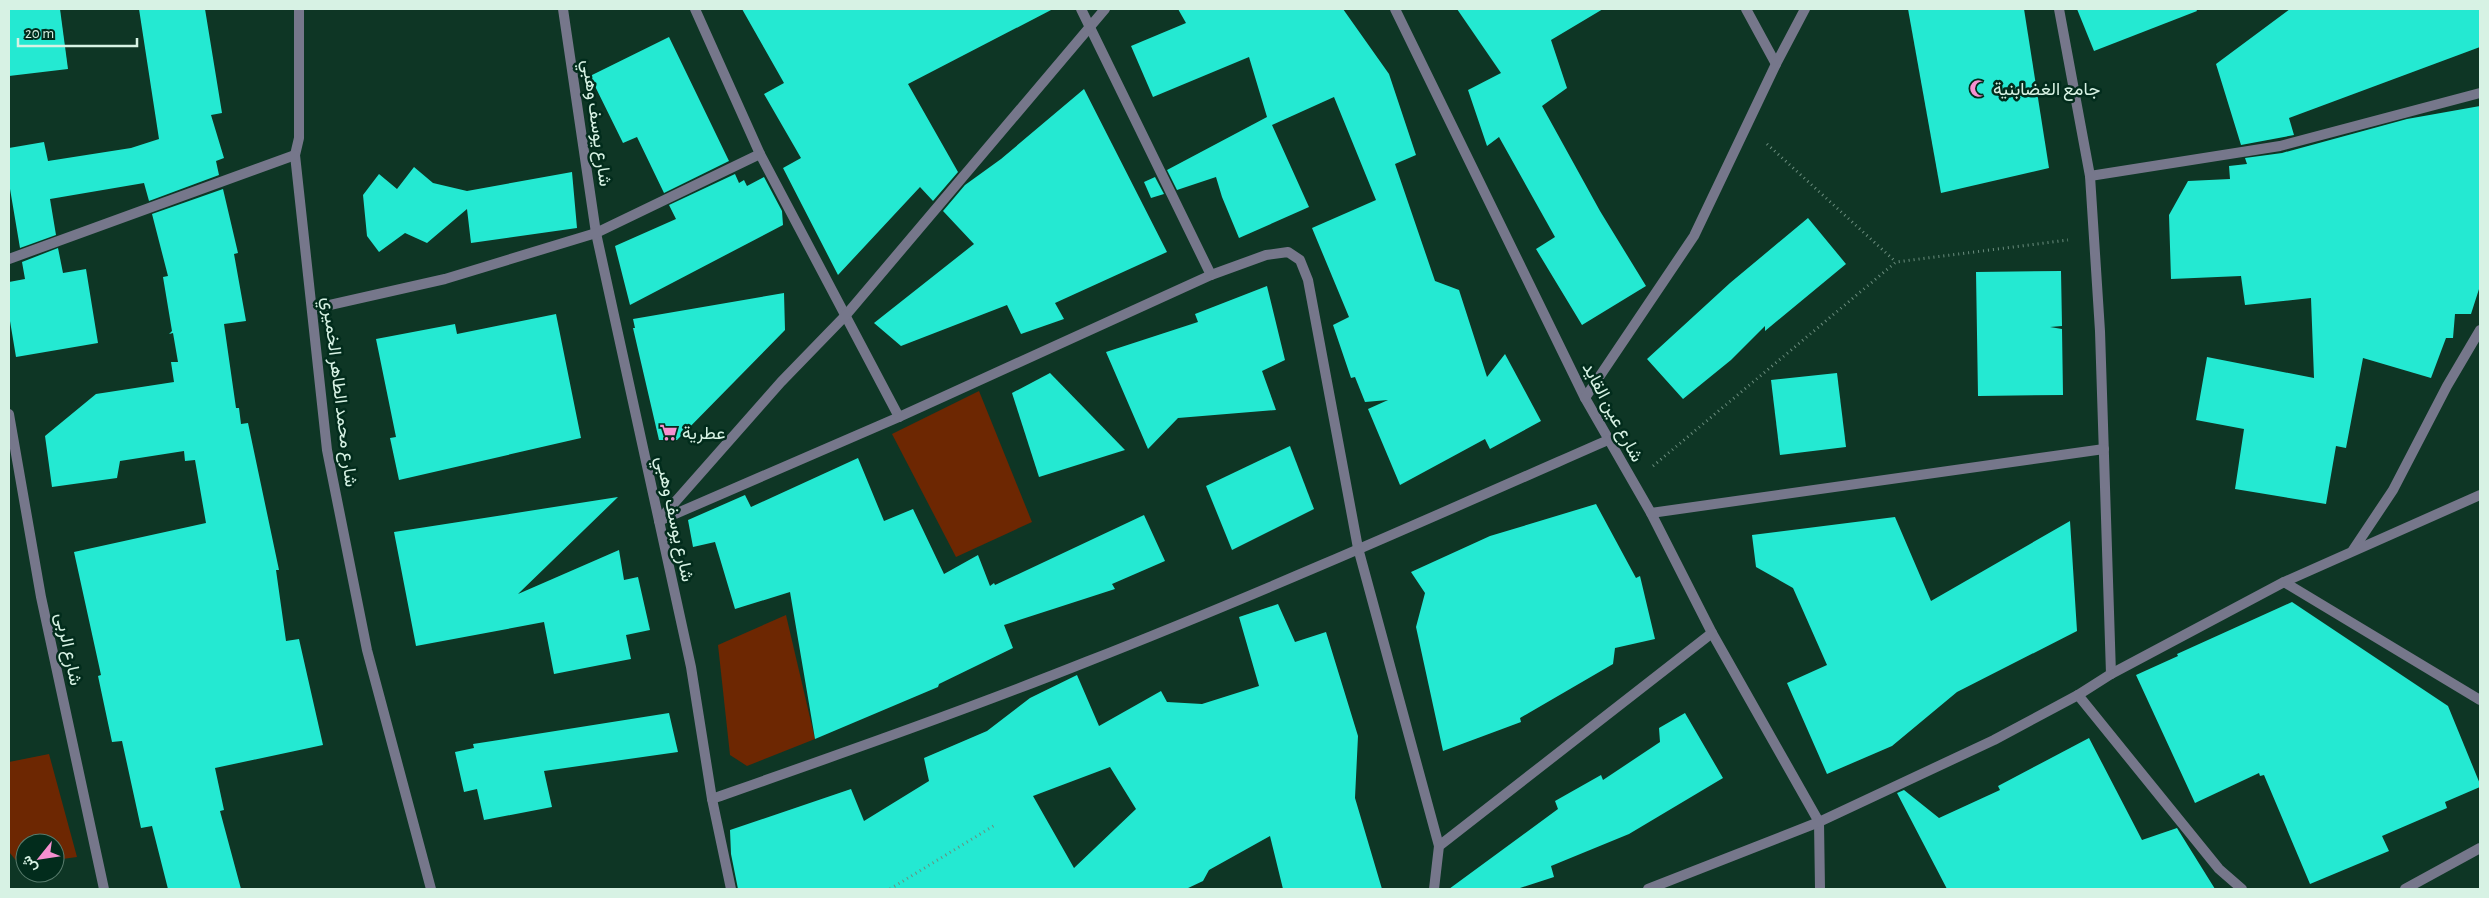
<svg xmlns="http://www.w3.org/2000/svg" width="2489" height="898" font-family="'Alegreya Sans',Vazirmatn,sans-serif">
  <rect width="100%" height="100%" fill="#0e3625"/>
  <g fill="#6d2702">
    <path d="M 979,391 L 1032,522 L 956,557 L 892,434 Z"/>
    <path d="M 786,615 L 815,739 L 747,766 L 730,755 L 718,645 Z"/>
    <path d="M 49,754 L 77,857 L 55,860 L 55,843 L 25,843 L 25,864 L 19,864 L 9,852 L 9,762 Z"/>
  </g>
  <g fill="#24e9d2" fill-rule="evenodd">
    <path d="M 9,9 L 60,9 L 68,69 L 9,76 Z"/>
    <path d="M 139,9 L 205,9 L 222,113 L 211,115 L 224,158 L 216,161 L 219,175 L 149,201 L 144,183 L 50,199 L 56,235 L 20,248 L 9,183 L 9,148 L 44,142 L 48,161 L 131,148 L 159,139 Z"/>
    <path d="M 742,9 L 1053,9 L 908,84 L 958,172 L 933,201 L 920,187 L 838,275 L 783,168 L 801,158 L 764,94 L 784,83 Z"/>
    <path d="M 1178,9 L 1343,9 L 1389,74 L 1416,155 L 1395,164 L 1435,281 L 1459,290 L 1487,377 L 1505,354 L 1541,421 L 1490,449 L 1485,439 L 1400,485 L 1368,409 L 1388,400 L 1365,402 L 1355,377 L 1351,378 L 1333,325 L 1349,317 L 1312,228 L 1376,200 L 1334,97 L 1272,125 L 1309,207 L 1239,238 L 1222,197 L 1216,177 L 1177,190 L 1167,170 L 1267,117 L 1249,57 L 1153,97 L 1131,46 L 1186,23 Z"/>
    <path d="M 1457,9 L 1603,9 L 1551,40 L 1567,88 L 1542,106 L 1600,211 L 1646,286 L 1582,325 L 1536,249 L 1555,237 L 1499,137 L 1487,146 L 1468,90 L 1501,73 Z"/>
    <path d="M 1908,9 L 2024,9 L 2049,168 L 1941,193 Z"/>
    <path d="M 2077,9 L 2196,9 L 2197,11 L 2094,51 Z"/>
    <path d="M 2290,9 L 2480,9 L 2480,47 L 2289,118 L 2294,135 L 2241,145 L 2216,64 Z"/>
    <path d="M 669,37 L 729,161 L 664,193 L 637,137 L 623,143 L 590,76 Z"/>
    <path d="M 1084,89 L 1167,252 L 1055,303 L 1064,319 L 1021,334 L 1007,305 L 901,346 L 874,323 L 974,244 L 943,211 L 965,185 L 1001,159 Z"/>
    <path d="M 2480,106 L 2480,286 L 2471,314 L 2455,314 L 2453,338 L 2446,338 L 2431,378 L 2363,358 L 2346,448 L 2336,446 L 2326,504 L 2235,489 L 2244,429 L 2196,420 L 2207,357 L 2314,378 L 2311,298 L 2245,305 L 2241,276 L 2171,279 L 2169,215 L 2188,181 L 2230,179 L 2229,166 L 2247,164 L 2245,158 L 2282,153 L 2407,119 Z"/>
    <path d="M 414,167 L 433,183 L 467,191 L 572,172 L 577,228 L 471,243 L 467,209 L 427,243 L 405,233 L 379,252 L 367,236 L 363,195 L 379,174 L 397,189 Z"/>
    <path d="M 735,174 L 739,183 L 744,180 L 747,186 L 764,177 L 782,211 L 783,225 L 630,305 L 615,246 L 676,219 L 669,205 Z"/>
    <path d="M 1155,177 L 1164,194 L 1151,198 L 1144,182 Z"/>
    <path d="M 223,189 L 238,253 L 234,254 L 246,321 L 224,324 L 236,408 L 239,408 L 241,424 L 248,423 L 279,570 L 276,570 L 286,641 L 299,639 L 323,745 L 215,768 L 224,810 L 220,811 L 241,889 L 168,889 L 152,826 L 141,828 L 122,741 L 112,742 L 98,676 L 101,675 L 74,552 L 206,523 L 195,460 L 185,461 L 184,451 L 120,461 L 117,478 L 52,487 L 45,436 L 96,394 L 174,382 L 171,362 L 178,362 L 173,333 L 169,334 L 172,331 L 163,277 L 168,276 L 152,214 Z"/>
    <path d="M 1808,218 L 1846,264 L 1765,331 L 1765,326 L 1731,360 L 1683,399 L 1647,359 L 1730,283 Z"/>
    <path d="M 58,248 L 63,273 L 86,269 L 98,343 L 16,357 L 9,315 L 9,282 L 25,279 L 22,262 Z"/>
    <path d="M 2061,271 L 2062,326 L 2050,327 L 2062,329 L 2063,395 L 1978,396 L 1976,272 Z"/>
    <path d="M 1267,286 L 1285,360 L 1262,371 L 1276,410 L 1178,418 L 1148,449 L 1106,352 L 1198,322 L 1195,314 Z"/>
    <path d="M 784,293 L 785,330 L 677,440 L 659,440 L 633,328 L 635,328 L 633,319 Z"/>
    <path d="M 556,314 L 581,438 L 399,480 L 390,438 L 396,437 L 376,339 L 455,324 L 457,334 Z"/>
    <path d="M 1050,373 L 1125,450 L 1039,477 L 1012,393 Z"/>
    <path d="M 1837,373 L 1846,447 L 1780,455 L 1771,380 Z"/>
    <path d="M 1290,446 L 1314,509 L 1232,550 L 1206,486 Z"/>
    <path d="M 858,458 L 884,521 L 913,509 L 944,574 L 978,555 L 990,586 L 994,583 L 995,585 L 1144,515 L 1165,561 L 1112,584 L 1115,589 L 1004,625 L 1013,648 L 939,684 L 938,687 L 815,739 L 790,592 L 735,609 L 715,542 L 693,547 L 688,520 L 745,495 L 751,507 Z"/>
    <path d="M 618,497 L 518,594 L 619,550 L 624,580 L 638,577 L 650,630 L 626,635 L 631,659 L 554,674 L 544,622 L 416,646 L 394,532 Z"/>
    <path d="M 1596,504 L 1636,578 L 1640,576 L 1655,639 L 1615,648 L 1613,664 L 1520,718 L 1521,722 L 1443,751 L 1416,627 L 1425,593 L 1411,572 L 1490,536 Z"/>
    <path d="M 1895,517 L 1931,601 L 2070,521 L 2077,631 L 1957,692 L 1892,746 L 1827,774 L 1787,683 L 1827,665 L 1793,588 L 1756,567 L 1752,535 Z"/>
    <path d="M 2292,602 L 2448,706 L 2480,784 L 2480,787 L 2445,802 L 2447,808 L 2382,836 L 2389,851 L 2310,884 L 2264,775 L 2260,776 L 2259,773 L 2195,803 L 2136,675 L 2178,656 L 2177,654 Z"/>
    <path d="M 1278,604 L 1295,642 L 1326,632 L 1358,736 L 1355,798 L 1382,889 L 1283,889 L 1270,836 L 1209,870 L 1203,881 L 1186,889 L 738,889 L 731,854 L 730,830 L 851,789 L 864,821 L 929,781 L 924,758 L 987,731 L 1030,698 L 1077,675 L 1099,726 L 1161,691 L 1167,702 L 1202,704 L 1259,686 L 1239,617 ZM 1110,767 L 1136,809 L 1074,868 L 1033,796 Z"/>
    <path d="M 669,713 L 678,752 L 544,771 L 552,807 L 484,820 L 477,789 L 464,792 L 455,752 L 474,748 L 473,744 Z"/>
    <path d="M 1685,713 L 1723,778 L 1629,834 L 1551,866 L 1554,877 L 1517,889 L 1449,889 L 1558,809 L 1555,801 L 1601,775 L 1603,780 L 1660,742 L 1659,728 Z"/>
    <path d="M 2089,738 L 2142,840 L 2177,828 L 2215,889 L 1947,889 L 1897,793 L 1904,790 L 1939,818 L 2000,790 L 1998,786 Z"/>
  </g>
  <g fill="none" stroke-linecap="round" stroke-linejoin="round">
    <g stroke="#6b8d7e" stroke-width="3" stroke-dasharray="1 4" stroke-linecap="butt">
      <path d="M 1767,144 L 1896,262"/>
      <path d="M 1653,466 L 1896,262 L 2068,240"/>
      <path d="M 890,889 L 995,825"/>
    </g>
    <g stroke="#76778b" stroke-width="10">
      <path d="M 299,9 L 299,138 L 295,155 L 327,450 L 367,650 L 431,889"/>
      <path d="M 563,9 L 596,233 L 691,667 L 712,799 L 731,889"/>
      <path d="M 695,9 L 760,154 L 899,417"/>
      <path d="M 1081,9 L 1211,275"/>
      <path d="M 1395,9 L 1585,398 L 1651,513 L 1712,633 L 1819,822 L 1820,889"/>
      <path d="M 1746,9 L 1776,64"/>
      <path d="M 2059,9 L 2090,176 L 2100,331 L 2111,674"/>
      <path d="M 2090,176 L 2280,146 L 2480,93"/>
      <path d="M 9,259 L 295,155"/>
      <path d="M 312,309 L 445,279 L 596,233 L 760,154"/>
      <path d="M 1585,398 L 1694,236 L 1776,64 L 1805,9"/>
      <path d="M 9,414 L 41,597 L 104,889"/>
      <path d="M 1651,513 L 2104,449"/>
      <path d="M 661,518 L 781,382 L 846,315 L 1105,9"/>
      <path d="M 659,521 L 899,417 L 1211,275 L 1266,255 L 1288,252 L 1300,260 L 1308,280 L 1358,548 L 1439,846"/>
      <path d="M 2353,550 L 2393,490 L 2447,386 L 2480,330"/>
      <path d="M 2284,582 L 2480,700"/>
      <path d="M 2078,695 L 2219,869 L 2242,889"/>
      <path d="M 712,799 C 837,755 963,711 1086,662 C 1262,593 1435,516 1608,440"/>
      <path d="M 1434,889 L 1439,846 L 1712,633"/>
      <path d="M 1648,889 L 1819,822 L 1994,740 L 2078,695 L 2111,674 L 2284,582 L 2480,495"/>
      <path d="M 2405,889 L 2480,848"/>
    </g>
  </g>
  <defs>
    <symbol id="mosque-bare" viewBox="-9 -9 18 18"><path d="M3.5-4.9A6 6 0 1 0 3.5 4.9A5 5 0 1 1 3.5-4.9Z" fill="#f690d0" stroke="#022c1c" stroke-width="2.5" paint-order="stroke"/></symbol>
    <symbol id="supermarket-bare" viewBox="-9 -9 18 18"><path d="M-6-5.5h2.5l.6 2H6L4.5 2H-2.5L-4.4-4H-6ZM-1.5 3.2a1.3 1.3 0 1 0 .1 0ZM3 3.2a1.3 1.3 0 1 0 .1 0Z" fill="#f690d0" stroke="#022c1c" stroke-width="2.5" paint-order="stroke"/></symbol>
  </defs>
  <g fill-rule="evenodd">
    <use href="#mosque-bare" x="1966" y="76" width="25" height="25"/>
    <use href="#supermarket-bare" x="656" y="420" width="25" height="25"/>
  </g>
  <g text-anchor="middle" stroke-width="5" stroke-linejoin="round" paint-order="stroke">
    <g font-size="18" fill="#d7f2e4" stroke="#022c1c" text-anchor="start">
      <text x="1993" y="95">جامع الغضابنية</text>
      <text x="682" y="439">عطرية</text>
    </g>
    <g font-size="18" fill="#d7f2e4" stroke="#022c1c">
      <text transform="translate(597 123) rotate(82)" y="6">شارع يوسف وهبي</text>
      <text transform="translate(340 392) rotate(83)" y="6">شارع محمد الطاهر الخميري</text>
      <text transform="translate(1613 412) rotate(62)" y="6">شارع عين القايد</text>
      <text transform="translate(675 519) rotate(78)" y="6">شارع يوسف وهبي</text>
      <text transform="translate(69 649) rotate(78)" y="6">شارع الربى</text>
    </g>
  </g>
  <rect width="2489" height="898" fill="none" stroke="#d7f2e4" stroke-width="20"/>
  <g transform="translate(40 858) rotate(240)"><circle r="24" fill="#022c1c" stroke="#577b6c"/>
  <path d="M0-4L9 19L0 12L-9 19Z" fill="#f690d0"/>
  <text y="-8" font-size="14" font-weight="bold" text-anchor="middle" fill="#d7f2e4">ش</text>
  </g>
  <path d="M18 38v8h119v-8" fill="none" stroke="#d7f2e4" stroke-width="2.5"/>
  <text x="25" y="38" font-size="15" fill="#d7f2e4" stroke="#022c1c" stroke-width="4" paint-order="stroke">20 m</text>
</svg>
